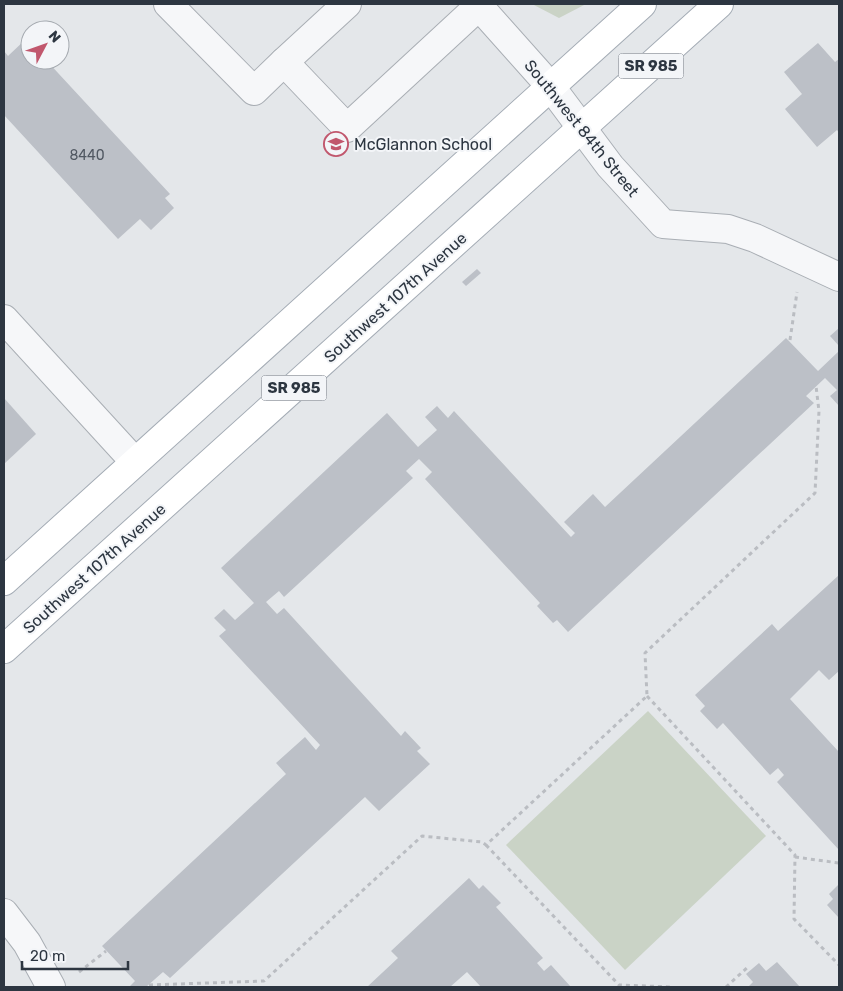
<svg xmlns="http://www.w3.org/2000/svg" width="843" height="991" font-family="Rubik,sans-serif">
  <rect width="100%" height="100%" fill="#e4e7ea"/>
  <g fill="#cad3c6">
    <path d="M 532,4 L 586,4 L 559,18 Z"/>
    <path d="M 648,711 L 766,836 L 625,970 L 506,845 Z"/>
  </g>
  <g fill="#bcc0c7">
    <path d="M 26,39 L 30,42 L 30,60 L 46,60 L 170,194 L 165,198 L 174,208 L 151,230 L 140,219 L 118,239 L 4,115 L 4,51 L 8,56 Z"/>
    <path d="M 818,43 L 835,62 L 839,59 L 839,133 L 837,130 L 817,147 L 785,109 L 802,94 L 784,72 Z"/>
    <path d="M 477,269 L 481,273 L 466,286 L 462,282 Z"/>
    <path d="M 839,328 L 839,346 L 830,336 Z"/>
    <path d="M 786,338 L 818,371 L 839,351 L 839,406 L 830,396 L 837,390 L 825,378 L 806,396 L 814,403 L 568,632 L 557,620 L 553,623 L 537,606 L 540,603 L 425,479 L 432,472 L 419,459 L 406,471 L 413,478 L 284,597 L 279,591 L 266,602 L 277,614 L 284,608 L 401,736 L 405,731 L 421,748 L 417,751 L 430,764 L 379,811 L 365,797 L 170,978 L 163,972 L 146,987 L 129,987 L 135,981 L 102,946 L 286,774 L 276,763 L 305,737 L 316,750 L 320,745 L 219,636 L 226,630 L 214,618 L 224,609 L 235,620 L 254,603 L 221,568 L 387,413 L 418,447 L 437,430 L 425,417 L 437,406 L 448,418 L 454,411 L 571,537 L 575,533 L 564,522 L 593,494 L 605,507 Z"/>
    <path d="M 4,398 L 36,434 L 4,464 Z"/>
    <path d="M 839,575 L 839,671 L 829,680 L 819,670 L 790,699 L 839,752 L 839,850 L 777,782 L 784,775 L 778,768 L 770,775 L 723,723 L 717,729 L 700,711 L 705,706 L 695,695 L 772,624 L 778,631 Z"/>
    <path d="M 469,878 L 479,889 L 483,885 L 501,903 L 496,907 L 543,958 L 537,963 L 544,971 L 551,965 L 571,987 L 481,987 L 467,972 L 450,987 L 367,987 L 398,958 L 391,951 Z"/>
    <path d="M 839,884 L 839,918 L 827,905 L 833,899 L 829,894 Z"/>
    <path d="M 777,962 L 800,987 L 748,987 L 753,982 L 746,974 L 759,963 L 766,971 Z"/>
  </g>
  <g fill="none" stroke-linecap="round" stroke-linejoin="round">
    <defs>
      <g id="minor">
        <path d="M 168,4 L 254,91 L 284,62"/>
        <path d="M 347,4 L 284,62 L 347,128 L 479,6"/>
        <path d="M 477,4 L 551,87 L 610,166 L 663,224 L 728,229 L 755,238 L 839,277"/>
        <path d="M 4,319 L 135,462"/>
        <path d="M 4,913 L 27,943 L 51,987"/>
      </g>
      <g id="major">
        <path d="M 4,581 L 642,4"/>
        <path d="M 4,649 L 719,4"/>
      </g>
    </defs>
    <use href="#minor" stroke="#a9aeb4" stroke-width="30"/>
    <use href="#major" stroke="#a4acb5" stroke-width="30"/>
    <g stroke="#babdc2" stroke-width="3" stroke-dasharray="4 4" stroke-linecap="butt">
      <path d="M 790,340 L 797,292"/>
      <path d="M 647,696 L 795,855 L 794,919 L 839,965"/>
      <path d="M 486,845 L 619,985 L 672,987"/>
      <path d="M 795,857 L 839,863"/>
      <path d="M 79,972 L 106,951"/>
      <path d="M 149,985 L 264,981 L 422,836 L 482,842 L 486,845 L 647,696 L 645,653 L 815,493 L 819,411 L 816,386"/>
      <path d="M 726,987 L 749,966"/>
    </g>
    <use href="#minor" stroke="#f6f7f9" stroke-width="28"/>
    <use href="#major" stroke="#fff" stroke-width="28"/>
  </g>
  <defs>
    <symbol id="school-ring" viewBox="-11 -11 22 22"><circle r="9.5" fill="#f3f5f8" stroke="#c1576d" stroke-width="1.5"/><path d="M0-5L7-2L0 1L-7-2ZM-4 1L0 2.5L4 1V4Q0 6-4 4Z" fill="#c1576d"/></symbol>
  </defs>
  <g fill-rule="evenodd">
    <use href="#school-ring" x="322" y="130" width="28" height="28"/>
  </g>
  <g text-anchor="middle" stroke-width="4" stroke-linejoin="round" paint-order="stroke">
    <g font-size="14" fill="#515862">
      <text x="87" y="160">8440</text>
    </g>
    <g fill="#f3f5f8" stroke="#686f78" stroke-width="1">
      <rect x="618.5" y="53.5" width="65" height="25" rx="4"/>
      <rect x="261.5" y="375.5" width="65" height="25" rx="4"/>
    </g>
    <g font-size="15" font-weight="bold" fill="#2d3641">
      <text x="651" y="71">SR 985</text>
      <text x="294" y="393">SR 985</text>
    </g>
    <g font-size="16" fill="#2d3641" stroke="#f3f5f8">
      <text transform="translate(582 128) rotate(51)" y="6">Southwest 84th Street</text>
      <text transform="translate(395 297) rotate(-42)" y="6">Southwest 107th Avenue</text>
      <text transform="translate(94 568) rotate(-42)" y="6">Southwest 107th Avenue</text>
    </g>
    <g font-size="16" fill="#2d3641" stroke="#f3f5f8" text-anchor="start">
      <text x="354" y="150">McGlannon School</text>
    </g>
  </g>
  <rect width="843" height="991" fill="none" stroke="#2d3641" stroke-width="10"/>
  <g transform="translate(45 45) rotate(49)"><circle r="24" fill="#f3f5f8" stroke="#a4a9af"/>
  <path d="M0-4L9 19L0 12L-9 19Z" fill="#c1576d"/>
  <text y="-8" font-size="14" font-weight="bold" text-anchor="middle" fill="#2d3641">N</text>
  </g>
  <path d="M22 961v8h106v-8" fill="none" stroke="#2d3641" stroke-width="2.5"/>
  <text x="30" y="961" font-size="15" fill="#2d3641" stroke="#f3f5f8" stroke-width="4" paint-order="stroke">20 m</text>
</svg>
